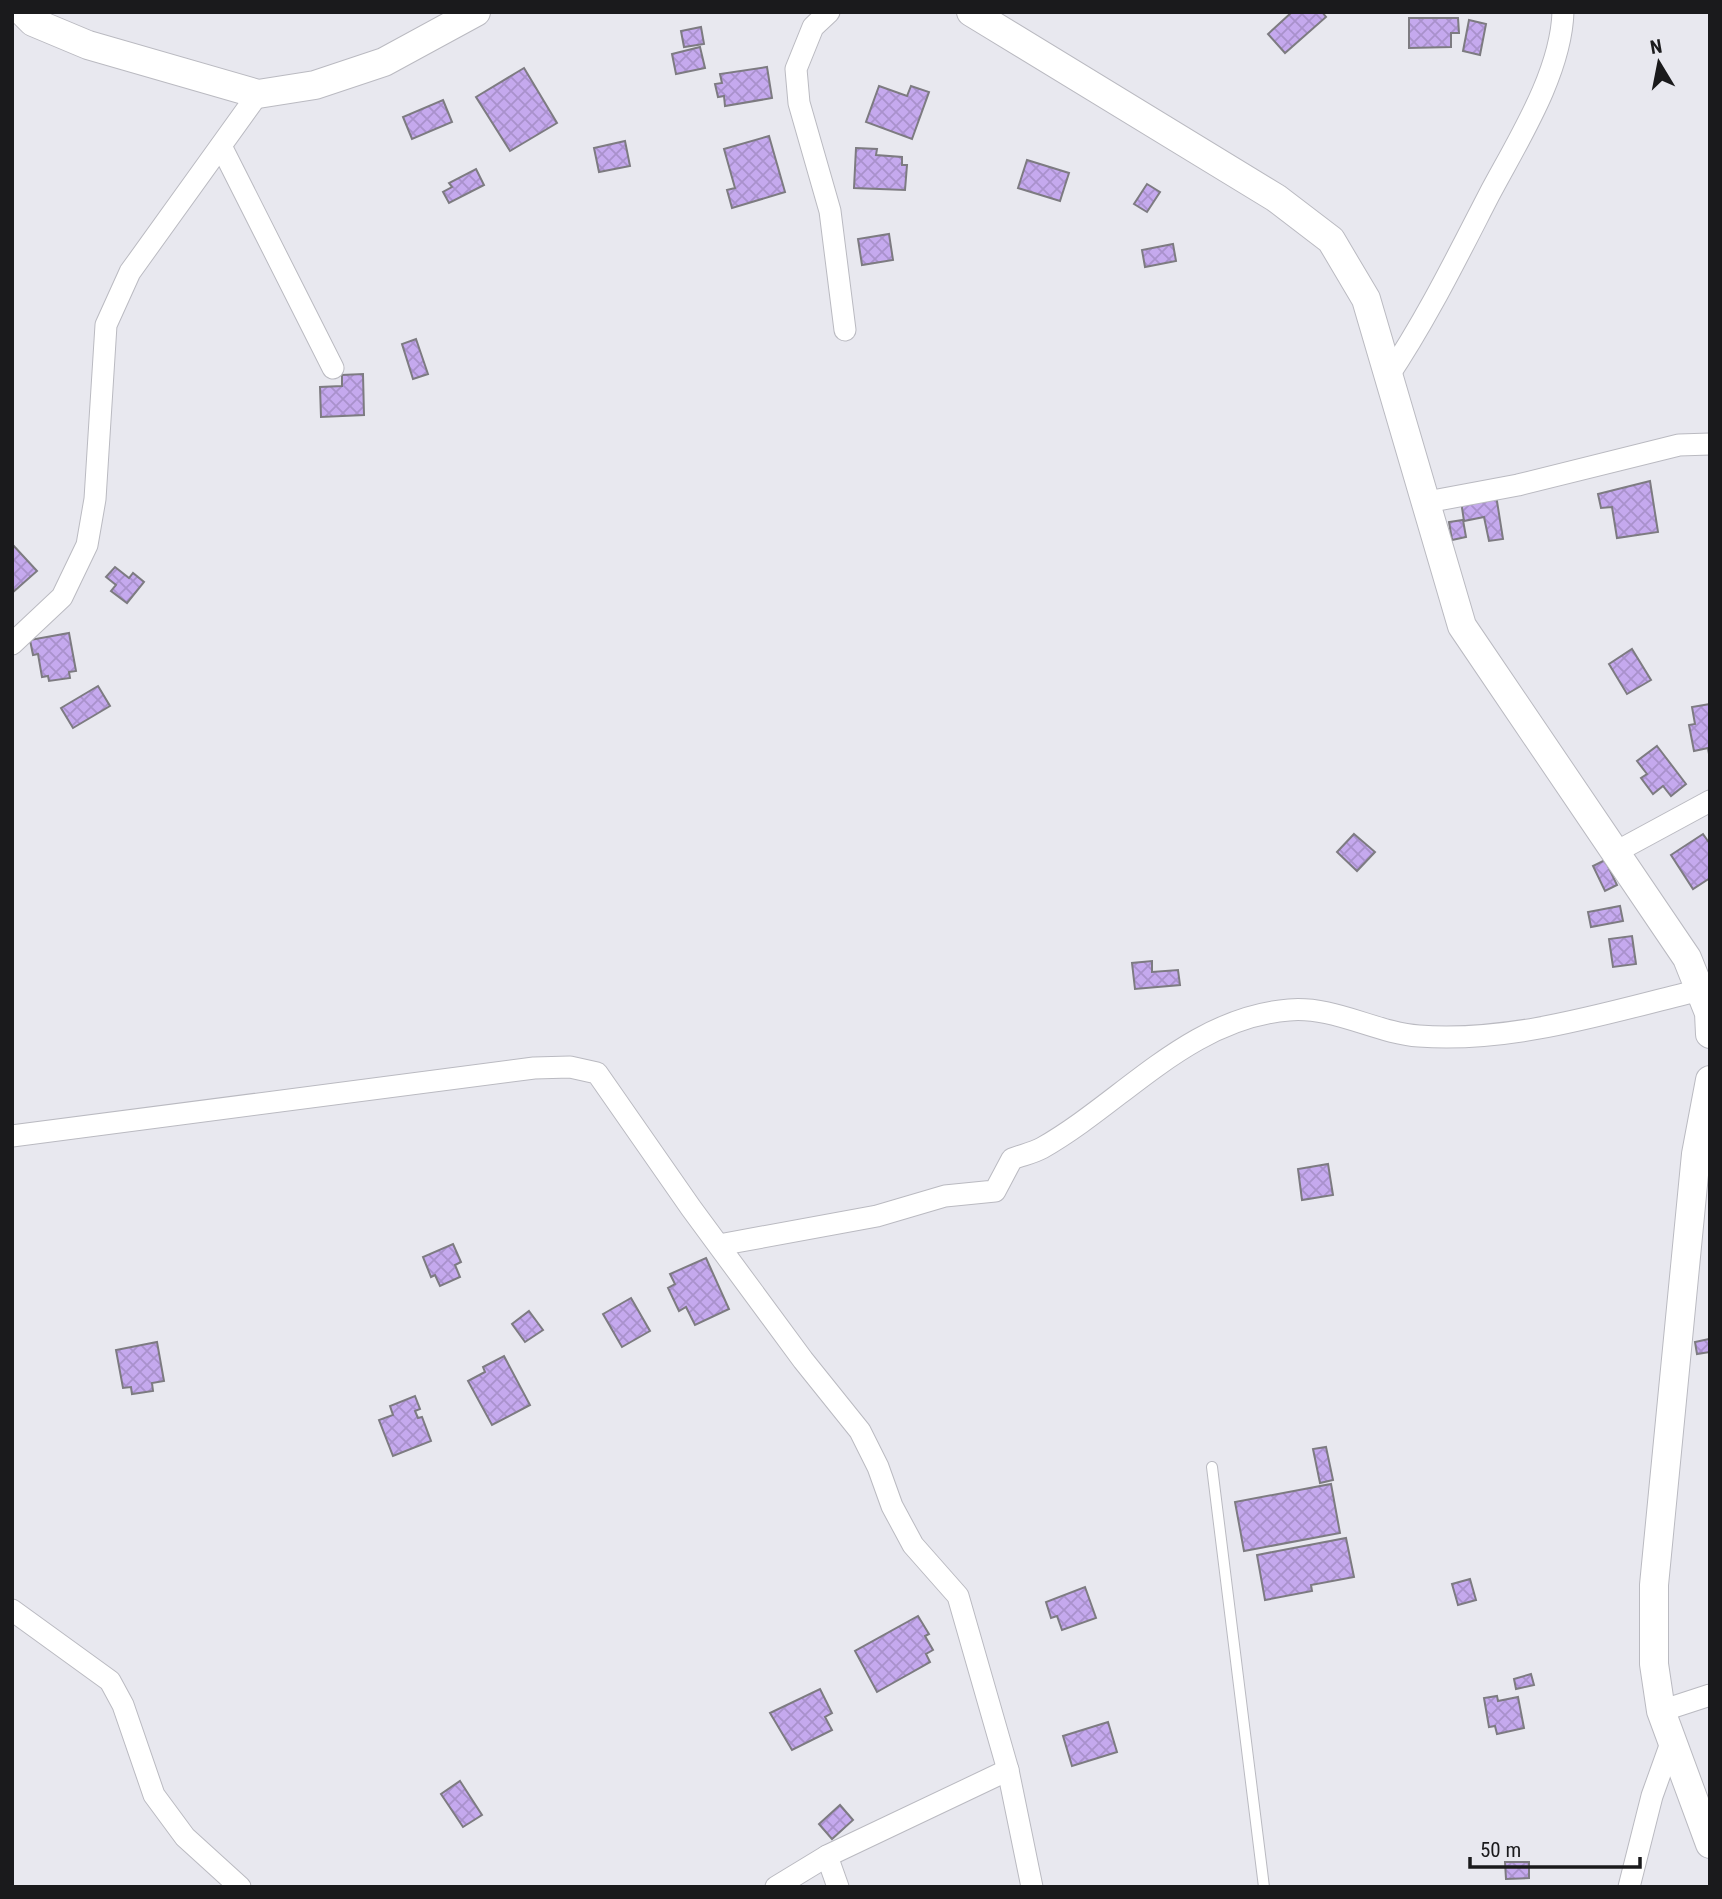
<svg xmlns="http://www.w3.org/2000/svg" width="1722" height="1899" font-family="'Roboto Condensed',sans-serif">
  <defs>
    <pattern id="building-cross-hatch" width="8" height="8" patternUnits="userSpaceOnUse" patternTransform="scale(1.75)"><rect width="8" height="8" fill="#c5a9ee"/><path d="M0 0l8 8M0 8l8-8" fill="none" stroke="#a991cc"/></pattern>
  </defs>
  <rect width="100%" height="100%" fill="#e8e8ef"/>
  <g fill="url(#building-cross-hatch)" stroke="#7d7b81" stroke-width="2">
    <path d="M 1292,12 L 1322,12 L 1326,17 L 1285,53 L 1268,34 Z"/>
    <path d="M 1409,18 L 1458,18 L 1459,33 L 1451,33 L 1451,47 L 1409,48 Z"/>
    <path d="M 1469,20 L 1486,24 L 1480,55 L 1463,51 Z"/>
    <path d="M 701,27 L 704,44 L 684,47 L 681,31 Z"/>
    <path d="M 700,47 L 705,68 L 676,74 L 672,54 Z"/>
    <path d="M 767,67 L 772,98 L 725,106 L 724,96 L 718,97 L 715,84 L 722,83 L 720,74 Z"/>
    <path d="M 524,68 L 557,123 L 510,151 L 476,97 Z"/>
    <path d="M 879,86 L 907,96 L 911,86 L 929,92 L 912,139 L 866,122 Z"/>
    <path d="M 443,100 L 452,122 L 412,139 L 403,117 Z"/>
    <path d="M 769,136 L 785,192 L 732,208 L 727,190 L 735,188 L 724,149 Z"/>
    <path d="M 625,141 L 630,166 L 599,172 L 594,148 Z"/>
    <path d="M 856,148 L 877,149 L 876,155 L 902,157 L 902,165 L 907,165 L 905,190 L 854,188 Z"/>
    <path d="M 1027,160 L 1069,173 L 1060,201 L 1018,188 Z"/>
    <path d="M 476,169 L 484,185 L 449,203 L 443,192 L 452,187 L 449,183 Z"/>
    <path d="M 1147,184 L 1160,192 L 1147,212 L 1134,204 Z"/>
    <path d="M 889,234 L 893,260 L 862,265 L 858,239 Z"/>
    <path d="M 1173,244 L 1176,261 L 1145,267 L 1142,250 Z"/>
    <path d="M 416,339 L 428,374 L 413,379 L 402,344 Z"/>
    <path d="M 363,374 L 364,415 L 321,417 L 320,387 L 342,386 L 342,375 Z"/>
    <path d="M 1650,481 L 1658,532 L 1617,538 L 1612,507 L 1601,508 L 1598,494 Z"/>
    <path d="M 1496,495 L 1503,539 L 1489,541 L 1484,517 L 1464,521 L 1461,501 Z"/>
    <path d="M 1463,520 L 1466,537 L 1452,540 L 1449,522 Z"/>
    <path d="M 12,544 L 37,571 L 12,593 Z"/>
    <path d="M 115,567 L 129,578 L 133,573 L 144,582 L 127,603 L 111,591 L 116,585 L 106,577 Z"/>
    <path d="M 69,633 L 76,671 L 69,672 L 70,678 L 49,681 L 48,676 L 42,677 L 38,654 L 33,655 L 30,640 Z"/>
    <path d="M 1632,649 L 1651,680 L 1627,694 L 1609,664 Z"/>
    <path d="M 98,686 L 110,706 L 73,728 L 61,708 Z"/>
    <path d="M 1710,704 L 1710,760 L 1708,748 L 1694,751 L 1689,725 L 1695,724 L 1692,707 Z"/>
    <path d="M 1657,746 L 1686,784 L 1671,796 L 1663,786 L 1653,794 L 1641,778 L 1647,774 L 1637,761 Z"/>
    <path d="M 1354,834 L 1375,852 L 1357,871 L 1337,852 Z"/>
    <path d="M 1703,834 L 1710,844 L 1710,878 L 1693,889 L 1671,855 Z"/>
    <path d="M 1605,860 L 1617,885 L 1605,891 L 1593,866 Z"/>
    <path d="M 1620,906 L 1623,921 L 1591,927 L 1588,912 Z"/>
    <path d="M 1632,936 L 1636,964 L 1613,967 L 1609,939 Z"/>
    <path d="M 1152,961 L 1152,972 L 1178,970 L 1180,985 L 1135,989 L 1132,963 Z"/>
    <path d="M 1328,1164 L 1333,1195 L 1302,1200 L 1298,1169 Z"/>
    <path d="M 453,1244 L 461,1262 L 455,1265 L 460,1277 L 440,1286 L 435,1275 L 431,1277 L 423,1257 Z"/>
    <path d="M 706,1258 L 729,1309 L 695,1325 L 686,1307 L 679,1311 L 668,1288 L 675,1284 L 670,1274 Z"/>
    <path d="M 631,1298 L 650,1331 L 622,1347 L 603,1314 Z"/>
    <path d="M 529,1311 L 543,1330 L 525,1342 L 512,1324 Z"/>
    <path d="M 1709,1339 L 1710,1352 L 1697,1354 L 1695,1342 Z"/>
    <path d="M 157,1342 L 164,1381 L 152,1383 L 153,1391 L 132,1394 L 131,1387 L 123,1388 L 116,1350 Z"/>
    <path d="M 504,1356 L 530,1405 L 492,1425 L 468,1381 L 485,1372 L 483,1367 Z"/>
    <path d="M 415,1396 L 420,1409 L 415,1411 L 418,1418 L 422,1417 L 431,1441 L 393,1456 L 379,1420 L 393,1415 L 390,1406 Z"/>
    <path d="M 1326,1447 L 1333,1480 L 1320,1483 L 1313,1449 Z"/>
    <path d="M 1331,1484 L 1340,1533 L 1244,1551 L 1235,1502 Z"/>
    <path d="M 1346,1538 L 1354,1577 L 1311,1585 L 1312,1591 L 1265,1600 L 1257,1555 Z"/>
    <path d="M 1470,1579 L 1476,1600 L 1458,1605 L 1452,1584 Z"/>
    <path d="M 1085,1587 L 1096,1618 L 1062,1630 L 1057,1616 L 1051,1618 L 1046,1602 Z"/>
    <path d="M 918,1616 L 929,1634 L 925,1636 L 933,1650 L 926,1654 L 930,1662 L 877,1692 L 855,1651 Z"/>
    <path d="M 1531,1674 L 1534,1685 L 1516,1689 L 1514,1679 Z"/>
    <path d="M 820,1689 L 832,1713 L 825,1717 L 832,1730 L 792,1750 L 770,1713 Z"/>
    <path d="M 1497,1696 L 1498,1701 L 1518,1697 L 1524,1728 L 1497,1734 L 1495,1726 L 1489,1727 L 1484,1698 Z"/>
    <path d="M 1108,1722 L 1117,1752 L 1072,1766 L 1063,1736 Z"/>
    <path d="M 460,1781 L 482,1815 L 463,1827 L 441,1794 Z"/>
    <path d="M 840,1805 L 853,1820 L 832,1839 L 819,1824 Z"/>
    <path d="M 1505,1862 L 1529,1862 L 1529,1878 L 1506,1879 Z"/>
  </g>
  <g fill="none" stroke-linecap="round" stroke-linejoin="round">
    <defs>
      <path id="lane" d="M 1212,1467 L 1264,1887"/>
      <g id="street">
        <path d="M 829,12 L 813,27 L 796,69 L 799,103 L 830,211 L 845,330"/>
        <path d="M 221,146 L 333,368"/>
        <path d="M 1387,378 C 1426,320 1457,257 1489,195 C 1517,142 1561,74 1563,12"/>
        <path d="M 1427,502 L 1518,485 L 1679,445 L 1710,444"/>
        <path d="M 12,644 L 62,597 L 87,545 L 95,499 L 106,325 L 130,272 L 258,94"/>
        <path d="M 1614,853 L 1710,801"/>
        <path d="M 12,1136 L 534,1068 L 570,1067 L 597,1073 L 691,1208 L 803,1360 L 860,1431 L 878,1467 L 892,1506 L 913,1545 L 958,1596 L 1008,1770 L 1032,1887"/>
        <path d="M 719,1245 L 877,1216 L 945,1196 L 995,1191 L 1012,1159 C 1022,1155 1033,1153 1042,1148 C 1123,1102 1189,1018 1289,1010 C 1334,1006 1376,1033 1419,1036 C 1514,1043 1609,1012 1700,990"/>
        <path d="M 12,1610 L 110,1681 L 123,1705 L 154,1795 L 185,1837 L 240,1887"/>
        <path d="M 1661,1711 L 1710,1695"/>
        <path d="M 827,1856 L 838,1887"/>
        <path d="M 776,1887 L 827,1856 L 1008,1770"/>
        <path d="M 1629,1887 L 1652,1796 L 1671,1743"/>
      </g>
      <g id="secondary">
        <path d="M 23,12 L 33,22 L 88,45 L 258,94 L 315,85 L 384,62 L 476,12"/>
        <path d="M 971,12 L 1276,198 L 1331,240 L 1366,299 L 1462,626 L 1687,958 L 1709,1013 L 1710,1034"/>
        <path d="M 1710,1080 L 1696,1154 L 1654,1585 L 1654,1664 L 1661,1711 L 1710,1844"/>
      </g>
    </defs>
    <use href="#lane" stroke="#babac1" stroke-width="12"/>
    <use href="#street" stroke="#babac1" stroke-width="23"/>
    <use href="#secondary" stroke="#babac1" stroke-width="30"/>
    <use href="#lane" stroke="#fff" stroke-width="10"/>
    <use href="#street" stroke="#fff" stroke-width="21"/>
    <use href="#secondary" stroke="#fff" stroke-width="28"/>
  </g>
  <rect width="1722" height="1899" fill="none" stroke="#1a1a1c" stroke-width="28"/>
  <g transform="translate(1659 63) rotate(350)" stroke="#e8e8ef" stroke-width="5" paint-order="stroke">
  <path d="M0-5L12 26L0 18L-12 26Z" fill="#1a1a1c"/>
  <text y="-10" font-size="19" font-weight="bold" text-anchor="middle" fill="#1a1a1c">N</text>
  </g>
  <path d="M1470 1857v10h170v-10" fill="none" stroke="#1a1a1c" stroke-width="3.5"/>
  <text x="1480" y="1857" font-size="21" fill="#1a1a1c" stroke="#e8e8ef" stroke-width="5" paint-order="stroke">50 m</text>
</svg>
